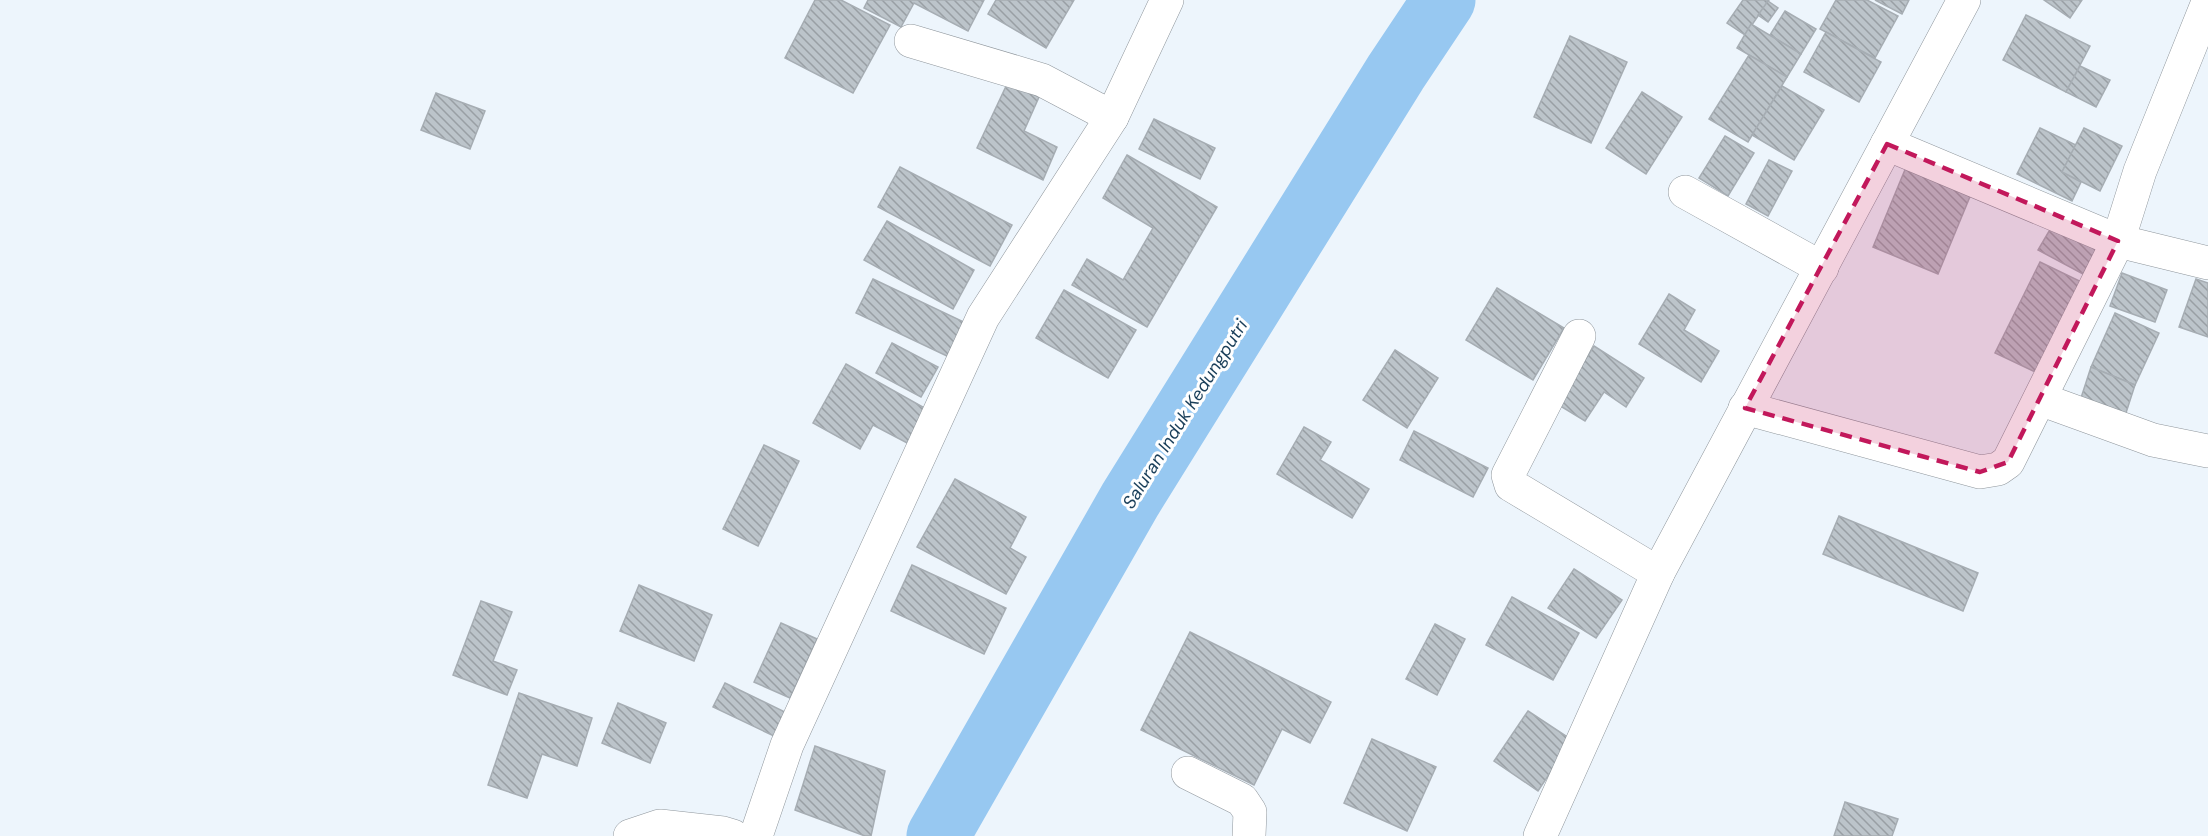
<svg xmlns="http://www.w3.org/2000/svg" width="2208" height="836" font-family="'DM Sans',sans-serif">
  <defs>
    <pattern id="building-back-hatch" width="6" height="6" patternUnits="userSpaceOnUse" patternTransform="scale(1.5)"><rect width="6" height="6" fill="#bcc4ca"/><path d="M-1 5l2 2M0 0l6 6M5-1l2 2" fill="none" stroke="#999fa4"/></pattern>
  </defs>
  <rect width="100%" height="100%" fill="#edf5fc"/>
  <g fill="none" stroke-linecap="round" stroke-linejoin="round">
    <path stroke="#97c8f1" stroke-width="63" d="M 938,836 L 1130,500 L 1396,72 L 1444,0"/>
  </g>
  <g fill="url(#building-back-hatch)" stroke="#a6adb3" stroke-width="1.5">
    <path d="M 815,0 L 841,0 L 890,25 L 853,93 L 785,58 Z"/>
    <path d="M 868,0 L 984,0 L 968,31 L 914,3 L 901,27 L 864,8 Z"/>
    <path d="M 996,0 L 1074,0 L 1046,48 L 988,14 Z"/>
    <path d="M 1743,0 L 1769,0 L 1745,35 L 1727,23 Z"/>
    <path d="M 1836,0 L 1867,0 L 1898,16 L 1875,58 L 1820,29 Z"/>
    <path d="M 1875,0 L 1909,0 L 1902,14 Z"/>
    <path d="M 2044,0 L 2082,0 L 2070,18 Z"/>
    <path d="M 1768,1 L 1778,8 L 1768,22 L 1758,15 Z"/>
    <path d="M 1785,11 L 1816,29 L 1801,54 L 1770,35 Z"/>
    <path d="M 2026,15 L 2090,46 L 2066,92 L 2003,60 Z"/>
    <path d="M 1751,24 L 1801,54 L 1787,77 L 1737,48 Z"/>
    <path d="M 1826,32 L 1881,62 L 1859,102 L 1804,72 Z"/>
    <path d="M 1570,36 L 1627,62 L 1591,143 L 1534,117 Z"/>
    <path d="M 1749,55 L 1787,77 L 1748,142 L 1709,119 Z"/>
    <path d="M 2080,66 L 2110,80 L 2096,107 L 2066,92 Z"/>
    <path d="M 1008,82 L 1039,97 L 1024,131 L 1057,147 L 1043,180 L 977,148 Z"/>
    <path d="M 1782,86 L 1824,110 L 1794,160 L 1752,135 Z"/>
    <path d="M 1642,92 L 1682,117 L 1646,174 L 1606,148 Z"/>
    <path d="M 436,93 L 485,111 L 470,149 L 421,130 Z"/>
    <path d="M 1154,119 L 1215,148 L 1200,179 L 1139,149 Z"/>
    <path d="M 2040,128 L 2076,145 L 2062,172 L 2081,182 L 2072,201 L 2017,174 Z"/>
    <path d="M 2084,128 L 2122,146 L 2100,191 L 2062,172 Z"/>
    <path d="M 1725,136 L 1754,153 L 1728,196 L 1699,178 Z"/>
    <path d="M 1127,155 L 1217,207 L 1147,327 L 1072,285 L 1087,259 L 1123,280 L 1153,228 L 1103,198 Z"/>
    <path d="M 1769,160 L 1792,171 L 1768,216 L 1746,204 Z"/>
    <path d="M 1909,160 L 1974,187 L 1938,274 L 1873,247 Z"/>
    <path d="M 900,167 L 1012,225 L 990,266 L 878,207 Z"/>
    <path d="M 887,221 L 974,270 L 953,309 L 864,260 Z"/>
    <path d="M 2055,221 L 2099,245 L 2083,274 L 2038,250 Z"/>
    <path d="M 2040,262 L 2090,286 L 2046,377 L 1995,353 Z"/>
    <path d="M 2122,273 L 2167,290 L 2155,322 L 2110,306 Z"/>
    <path d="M 873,279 L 966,323 L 949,357 L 856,313 Z"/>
    <path d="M 2196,279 L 2208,283 L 2208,337 L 2179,327 Z"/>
    <path d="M 1497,288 L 1564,328 L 1533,380 L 1466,340 Z"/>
    <path d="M 1064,290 L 1136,330 L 1108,378 L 1036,338 Z"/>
    <path d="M 1669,294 L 1695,310 L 1684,330 L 1719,351 L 1701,382 L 1639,344 Z"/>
    <path d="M 2115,313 L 2159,333 L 2135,385 L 2091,367 Z"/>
    <path d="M 892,343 L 938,367 L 921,397 L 876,373 Z"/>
    <path d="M 1594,346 L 1644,378 L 1626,407 L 1604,392 L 1585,421 L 1557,404 Z"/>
    <path d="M 1395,350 L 1438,378 L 1407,428 L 1363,400 Z"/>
    <path d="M 846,364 L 930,411 L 911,445 L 873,425 L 860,449 L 813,423 Z"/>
    <path d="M 2091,367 L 2135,385 L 2124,419 L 2079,404 Z"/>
    <path d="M 1304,427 L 1331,442 L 1320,460 L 1369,489 L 1352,518 L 1277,474 Z"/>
    <path d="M 1414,431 L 1488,468 L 1473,497 L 1400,460 Z"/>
    <path d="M 764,445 L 799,461 L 758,546 L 723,529 Z"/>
    <path d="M 955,479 L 1026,517 L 1010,548 L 1026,557 L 1006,594 L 917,547 Z"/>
    <path d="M 1839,516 L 1978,573 L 1963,611 L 1823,554 Z"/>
    <path d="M 912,565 L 1006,608 L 984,654 L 891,611 Z"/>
    <path d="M 1574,569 L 1622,600 L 1596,638 L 1548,608 Z"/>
    <path d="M 639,585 L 712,615 L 694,661 L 620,631 Z"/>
    <path d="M 1512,597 L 1579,633 L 1553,680 L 1486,645 Z"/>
    <path d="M 481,601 L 512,612 L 493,661 L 517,670 L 507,695 L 453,675 Z"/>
    <path d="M 781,623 L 817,639 L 790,698 L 754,682 Z"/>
    <path d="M 1435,624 L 1465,639 L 1437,695 L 1406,679 Z"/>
    <path d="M 1190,632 L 1331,702 L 1310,743 L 1282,729 L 1254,785 L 1141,730 Z"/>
    <path d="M 725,683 L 785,712 L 774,736 L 713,707 Z"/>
    <path d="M 519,693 L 592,718 L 577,766 L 542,754 L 527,798 L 488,785 Z"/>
    <path d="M 618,703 L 666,723 L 650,763 L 602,743 Z"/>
    <path d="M 1528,711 L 1572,740 L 1538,791 L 1494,761 Z"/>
    <path d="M 1372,739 L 1436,767 L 1407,831 L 1344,803 Z"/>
    <path d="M 815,746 L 885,771 L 871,836 L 865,836 L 795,810 Z"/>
    <path d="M 1845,802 L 1898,819 L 1892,836 L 1834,836 Z"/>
  </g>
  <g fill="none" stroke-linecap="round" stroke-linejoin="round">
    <defs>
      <g id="minor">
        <path d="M 911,41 L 1042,80 L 1112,117"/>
        <path d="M 1887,144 L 2118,241 L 2208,263"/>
        <path d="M 1685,192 L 1822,268"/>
        <path d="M 1579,336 L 1508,475 L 1511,485 L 1658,573"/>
        <path d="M 2040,399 L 2153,440 L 2208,451"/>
        <path d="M 1745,408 L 1980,472 L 1998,469 L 2008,462 L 2118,241 L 2140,171 L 2208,2"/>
        <path d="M 1188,773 L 1242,800 L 1250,812 L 1249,836"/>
        <path d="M 630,836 L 660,826 L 723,833 L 733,836"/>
        <path d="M 756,836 L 787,745 L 983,317 L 1112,117 L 1167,0"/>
        <path d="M 1540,836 L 1658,573 L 1964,0"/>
      </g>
    </defs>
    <use href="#minor" stroke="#8f969c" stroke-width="34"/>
    <use href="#minor" stroke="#fff" stroke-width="33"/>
  </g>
  <path fill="#c2185b" fill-opacity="0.2" stroke="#c2185b" stroke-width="4.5" stroke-dasharray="12 8" stroke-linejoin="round" d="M 1887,144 L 2118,241 L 2008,462 L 1980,472 L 1745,408 Z"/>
  <g text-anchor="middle" stroke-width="6" stroke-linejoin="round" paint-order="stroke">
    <g font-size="18" font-style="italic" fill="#1a3f5a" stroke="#fff">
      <text transform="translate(1185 414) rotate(-58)" y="6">Saluran Induk Kedungputri</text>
    </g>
  </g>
</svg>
